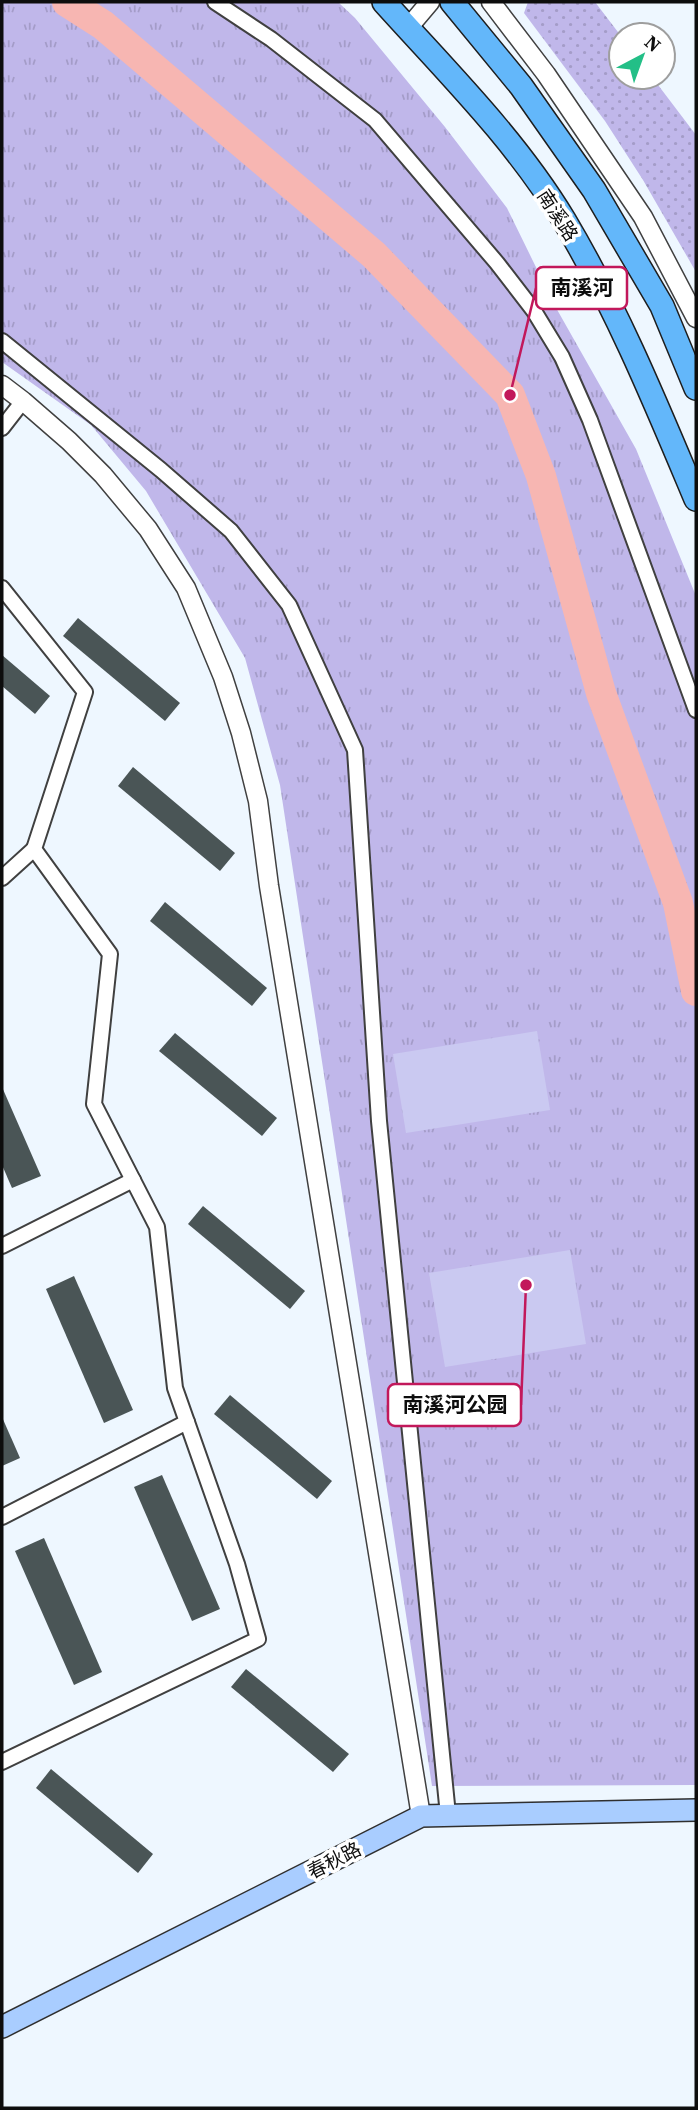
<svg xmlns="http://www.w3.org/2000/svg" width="698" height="2110" font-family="'Source Serif 4','Noto Sans SC',serif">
  <defs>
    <pattern id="park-tufts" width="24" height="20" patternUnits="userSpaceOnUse" patternTransform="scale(1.75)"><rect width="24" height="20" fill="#c0b7ea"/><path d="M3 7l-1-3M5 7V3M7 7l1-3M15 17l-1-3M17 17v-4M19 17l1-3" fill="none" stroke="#a49cc8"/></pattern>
    <pattern id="garden-dots" width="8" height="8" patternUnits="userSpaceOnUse" patternTransform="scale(1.75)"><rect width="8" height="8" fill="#c0b7ea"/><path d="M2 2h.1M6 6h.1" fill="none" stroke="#a49cc8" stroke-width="1.8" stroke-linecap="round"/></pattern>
  </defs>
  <rect width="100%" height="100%" fill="#eef7ff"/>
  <path fill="url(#park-tufts)" d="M 2,2 L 338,2 L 355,18 L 445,127 L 507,208 L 555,306 L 636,449 L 696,596 L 696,1785 L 432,1786 L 280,785 L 245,658 L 146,491 L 91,425 L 2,362 Z"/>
  <path fill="url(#garden-dots)" d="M 528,2 L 595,2 L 621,36 L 621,77 L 652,77 L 696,135 L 696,272 L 643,180 L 605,121 L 524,13 Z"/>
  <g fill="#cac9f1">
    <path d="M 537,1031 L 550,1110 L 406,1133 L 393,1054 Z"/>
    <path d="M 570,1250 L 586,1344 L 445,1367 L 429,1273 Z"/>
  </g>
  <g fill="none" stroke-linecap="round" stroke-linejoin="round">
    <path stroke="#f7b6b2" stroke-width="30" d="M 67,2 L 103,25 L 374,255 L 510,395 L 541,476 L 601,693 L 678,903 L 696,991"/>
  </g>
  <g fill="#4a5556">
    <path d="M 78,618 L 180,703 L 165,721 L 63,636 Z"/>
    <path d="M 2,655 L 50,696 L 35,714 L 2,686 Z"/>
    <path d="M 133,767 L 235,853 L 220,871 L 118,786 Z"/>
    <path d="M 165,902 L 267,988 L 252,1006 L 150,921 Z"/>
    <path d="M 175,1033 L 277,1118 L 262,1136 L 159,1051 Z"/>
    <path d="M 2,1087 L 41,1176 L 12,1188 L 2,1165 Z"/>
    <path d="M 203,1206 L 305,1291 L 290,1309 L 188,1224 Z"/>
    <path d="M 74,1276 L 133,1410 L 104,1423 L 46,1289 Z"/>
    <path d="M 230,1395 L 332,1481 L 317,1499 L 214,1414 Z"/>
    <path d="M 2,1417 L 20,1458 L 2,1466 Z"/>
    <path d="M 162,1475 L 220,1609 L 192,1621 L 134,1487 Z"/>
    <path d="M 44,1538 L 102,1672 L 74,1685 L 15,1551 Z"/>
    <path d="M 246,1669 L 349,1754 L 333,1772 L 231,1687 Z"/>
    <path d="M 51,1769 L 153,1854 L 138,1873 L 36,1788 Z"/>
  </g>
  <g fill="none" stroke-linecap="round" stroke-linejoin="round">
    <defs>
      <g id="minor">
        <path d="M 215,2 L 271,39 L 375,120 L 497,263 L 534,311 L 562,357 L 590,420 L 696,710"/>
        <path d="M 2,341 L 161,470 L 231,531 L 289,605 L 355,750 L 379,1121 L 448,1815"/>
        <path d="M 2,428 L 23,401"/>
        <path d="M 2,588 L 85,692 L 34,849 L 110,954 L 94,1104 L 157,1227 L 175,1388 L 237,1564 L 258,1639 L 2,1762"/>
        <path d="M 2,878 L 34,849"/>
        <path d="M 2,1246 L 133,1180"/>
        <path d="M 2,1517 L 187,1422"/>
      </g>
      <g id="tertiary">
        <path d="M 491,2 L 546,74 L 643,217 L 696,318"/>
        <path d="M 408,28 L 430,2"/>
        <path d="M 2,385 L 23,401 L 69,441 L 103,475 L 148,529 L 186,588 L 223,677 L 241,733 L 258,801 L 269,886 L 421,1816"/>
      </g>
      <path id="secondary" d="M 2,2027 L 421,1816 L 696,1810"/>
      <g id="primary">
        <path d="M 384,2 C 447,72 515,139 564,220 C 617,309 656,404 696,499"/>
        <path d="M 452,2 L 521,86 L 594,190 L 662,306 L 696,388"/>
      </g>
    </defs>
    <use href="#minor" stroke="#404040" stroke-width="18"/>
    <use href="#tertiary" stroke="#404040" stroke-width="21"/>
    <use href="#secondary" stroke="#2f2f2f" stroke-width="24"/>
    <use href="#primary" stroke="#1e1e1e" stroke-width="26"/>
    <use href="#minor" stroke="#fff" stroke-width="14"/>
    <use href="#tertiary" stroke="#fff" stroke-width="18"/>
    <use href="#secondary" stroke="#a9cdff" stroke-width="21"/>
    <use href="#primary" stroke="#63b7fa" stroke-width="23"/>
  </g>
  <g text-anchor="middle" stroke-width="7" stroke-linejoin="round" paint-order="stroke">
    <g font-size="19" fill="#0d0d0d" stroke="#fff">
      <text transform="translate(558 215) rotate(57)" y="7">南溪路</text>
      <text transform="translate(334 1860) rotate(-27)" y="7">春秋路</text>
    </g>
  </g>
  <path fill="none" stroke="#c2185b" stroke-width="2.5" d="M510 395L536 288M526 1285L521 1405"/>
  <g fill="#c2185b" stroke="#fff" stroke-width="2.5">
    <circle cx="510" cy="395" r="7"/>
    <circle cx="526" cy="1285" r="7"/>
  </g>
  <g fill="#fff" stroke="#c2185b" stroke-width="2.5">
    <rect x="536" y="267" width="91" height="42" rx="7"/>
    <rect x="388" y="1384" width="133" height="42" rx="7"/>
  </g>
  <g font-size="21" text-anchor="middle" font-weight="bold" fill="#0d0d0d">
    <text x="582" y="295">南溪河</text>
    <text x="455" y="1412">南溪河公园</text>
  </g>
  <rect width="698" height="2110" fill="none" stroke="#0d0d0d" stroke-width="7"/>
  <g transform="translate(642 56) rotate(41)"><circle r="33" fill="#ffffff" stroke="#9e9e9e" stroke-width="2"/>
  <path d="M0-5L12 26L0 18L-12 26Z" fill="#23bf87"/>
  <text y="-10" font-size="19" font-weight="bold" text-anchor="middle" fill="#0d0d0d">N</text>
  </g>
</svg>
